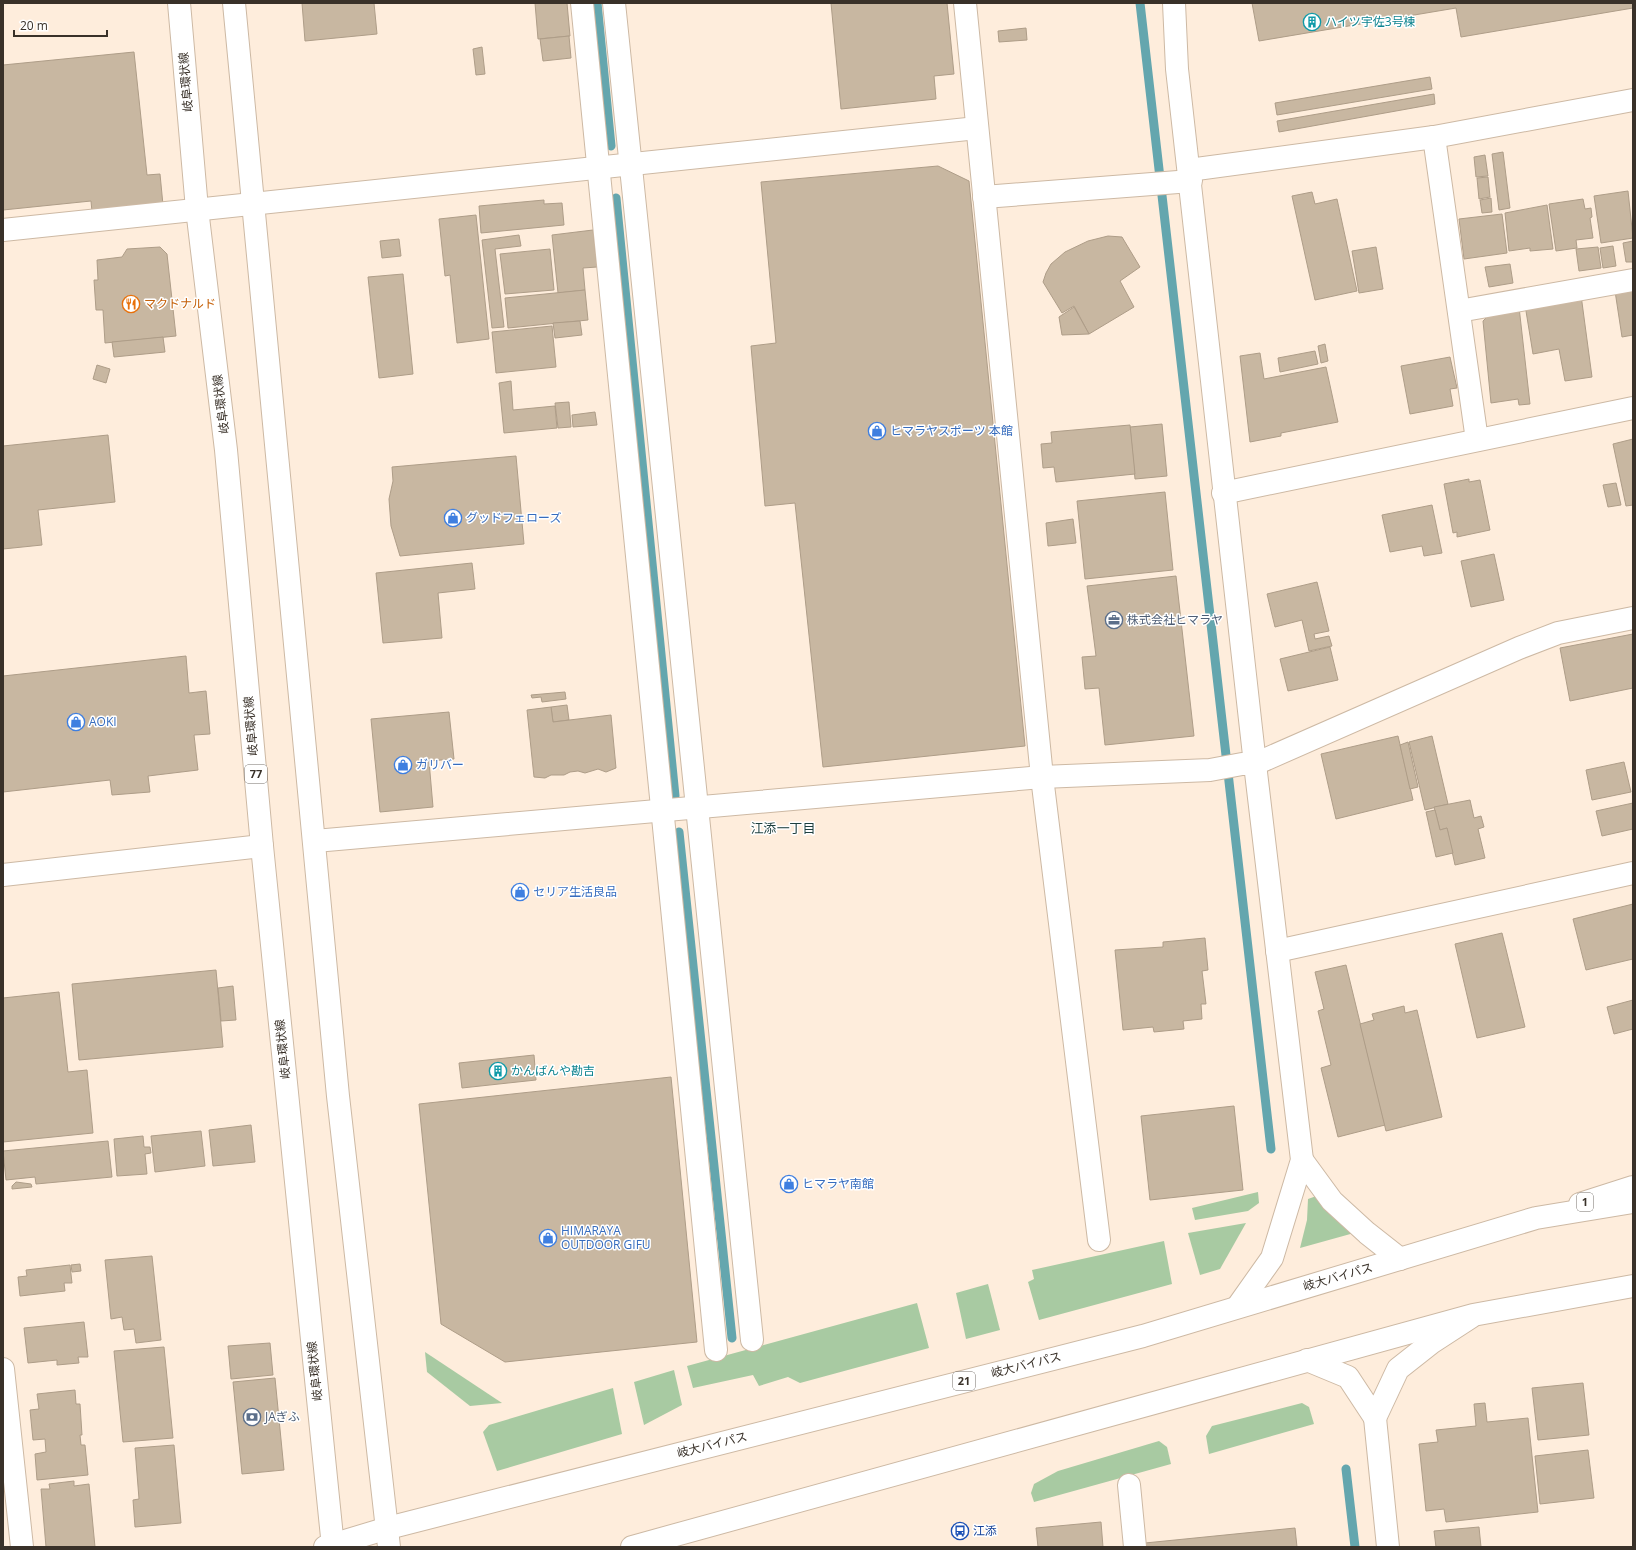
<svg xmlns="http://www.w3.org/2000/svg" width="1636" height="1550" font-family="'Open Sans','Noto Sans JP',sans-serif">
  <rect width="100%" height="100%" fill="#feeddc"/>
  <g fill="#a8caa2">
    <path d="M 1258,1192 L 1259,1203 L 1248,1211 L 1195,1220 L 1192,1208 Z"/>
    <path d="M 1322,1194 L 1354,1233 L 1300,1248 L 1307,1220 L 1308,1199 Z"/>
    <path d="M 1246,1223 L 1220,1269 L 1200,1275 L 1188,1233 Z"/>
    <path d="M 1164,1241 L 1172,1284 L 1039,1320 L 1028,1282 L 1034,1279 L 1032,1270 Z"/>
    <path d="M 988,1284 L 1000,1330 L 966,1339 L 956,1293 Z"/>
    <path d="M 917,1303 L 929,1348 L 800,1383 L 788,1377 L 759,1386 L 753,1375 L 693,1388 L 687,1366 Z"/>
    <path d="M 425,1352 L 502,1403 L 470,1406 L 427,1372 Z"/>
    <path d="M 674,1370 L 682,1405 L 644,1425 L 634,1382 Z"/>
    <path d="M 613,1388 L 622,1434 L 497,1471 L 483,1432 L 489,1425 Z"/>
    <path d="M 1302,1403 L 1309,1407 L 1314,1424 L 1209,1454 L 1206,1436 L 1212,1426 Z"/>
    <path d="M 1159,1441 L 1167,1447 L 1171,1464 L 1034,1502 L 1031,1493 L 1034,1484 L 1058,1471 Z"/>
  </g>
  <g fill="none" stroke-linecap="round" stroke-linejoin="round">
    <g stroke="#64a6ae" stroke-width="9">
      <path d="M 597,3 L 611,146"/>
      <path d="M 1140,3 L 1271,1149"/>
      <path d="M 616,198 L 675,796"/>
      <path d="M 679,832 L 732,1338"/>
      <path d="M 1346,1469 L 1355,1547"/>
    </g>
  </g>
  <g fill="#c8b7a1" stroke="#ae9d88">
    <path d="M 302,3 L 374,3 L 377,34 L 305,41 Z"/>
    <path d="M 535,3 L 567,3 L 570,36 L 538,39 Z"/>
    <path d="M 831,3 L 947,3 L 954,74 L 934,76 L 936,99 L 841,109 Z"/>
    <path d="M 1252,3 L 1633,3 L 1633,8 L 1461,37 L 1456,8 L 1259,41 Z"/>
    <path d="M 1026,28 L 1027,40 L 999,42 L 998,31 Z"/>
    <path d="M 569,36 L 571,58 L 543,61 L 540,39 Z"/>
    <path d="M 482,47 L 485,74 L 476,75 L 473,49 Z"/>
    <path d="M 134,52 L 147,175 L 160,174 L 163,205 L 92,212 L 91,201 L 3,210 L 3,65 Z"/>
    <path d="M 1430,77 L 1432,89 L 1277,115 L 1275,103 Z"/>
    <path d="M 1434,94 L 1435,104 L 1279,132 L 1277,121 Z"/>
    <path d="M 1503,152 L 1510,208 L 1499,210 L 1492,154 Z"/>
    <path d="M 1485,155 L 1488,176 L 1476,177 L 1474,157 Z"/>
    <path d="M 938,166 L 969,181 L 1025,746 L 823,767 L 795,503 L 765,506 L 751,346 L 776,343 L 761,182 Z"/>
    <path d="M 1488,177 L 1490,197 L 1479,199 L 1477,178 Z"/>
    <path d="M 1628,191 L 1633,238 L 1601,243 L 1594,196 Z"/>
    <path d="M 1312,192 L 1315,204 L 1337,199 L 1357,291 L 1315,300 L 1292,196 Z"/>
    <path d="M 1491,198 L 1492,212 L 1482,213 L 1480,200 Z"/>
    <path d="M 1583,199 L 1585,209 L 1591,208 L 1592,217 L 1590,218 L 1593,238 L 1576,240 L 1577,248 L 1556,251 L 1549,204 Z"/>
    <path d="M 544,200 L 544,204 L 562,203 L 564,225 L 481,233 L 479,206 Z"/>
    <path d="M 1547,205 L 1553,249 L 1530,251 L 1530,248 L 1509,251 L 1505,213 Z"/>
    <path d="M 1502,214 L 1507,253 L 1464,259 L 1459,219 Z"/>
    <path d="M 476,215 L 489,339 L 457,343 L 450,275 L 445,276 L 439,219 Z"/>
    <path d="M 593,230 L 597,267 L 583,268 L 585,290 L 558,293 L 552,235 Z"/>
    <path d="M 519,235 L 521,246 L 495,249 L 504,327 L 492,328 L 482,240 Z"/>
    <path d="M 1108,236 L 1122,237 L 1140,267 L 1120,281 L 1134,307 L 1089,334 L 1074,306 L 1062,313 L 1043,282 L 1046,273 L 1051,264 L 1065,252 L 1088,241 Z"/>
    <path d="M 399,239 L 401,256 L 382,258 L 380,241 Z"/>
    <path d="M 1633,241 L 1633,262 L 1626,262 L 1623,243 Z"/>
    <path d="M 1613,246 L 1616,266 L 1603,268 L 1600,248 Z"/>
    <path d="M 160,247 L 167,254 L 176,336 L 105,343 L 103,310 L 96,310 L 94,280 L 98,280 L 97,260 L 122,257 L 127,249 Z"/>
    <path d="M 1376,247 L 1383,289 L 1359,293 L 1352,251 Z"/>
    <path d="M 1598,247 L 1601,268 L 1579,271 L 1576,249 Z"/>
    <path d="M 550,249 L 554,290 L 505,294 L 500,254 Z"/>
    <path d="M 1510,264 L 1513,283 L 1489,287 L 1485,267 Z"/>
    <path d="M 403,274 L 413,374 L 379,378 L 368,277 Z"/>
    <path d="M 1633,288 L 1633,335 L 1622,337 L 1615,291 Z"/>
    <path d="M 585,290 L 588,320 L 508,328 L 505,298 Z"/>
    <path d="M 1581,295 L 1592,377 L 1565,381 L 1559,349 L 1533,354 L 1525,305 Z"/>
    <path d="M 1074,307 L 1089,334 L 1062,335 L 1059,317 Z"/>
    <path d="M 1519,307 L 1530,404 L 1519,405 L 1518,399 L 1491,403 L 1483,321 L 1493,311 Z"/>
    <path d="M 580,321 L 582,335 L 555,338 L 553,323 Z"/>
    <path d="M 552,326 L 556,367 L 496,373 L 492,332 Z"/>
    <path d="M 163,337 L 165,352 L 114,357 L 112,342 Z"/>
    <path d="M 1325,344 L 1328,361 L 1321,363 L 1318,346 Z"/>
    <path d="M 1315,351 L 1318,364 L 1280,372 L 1278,358 Z"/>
    <path d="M 1260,353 L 1264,379 L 1326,367 L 1338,422 L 1281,433 L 1281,436 L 1250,442 L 1240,356 Z"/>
    <path d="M 1450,357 L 1457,388 L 1450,389 L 1453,406 L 1410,414 L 1401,366 Z"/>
    <path d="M 97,365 L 110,369 L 106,383 L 93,379 Z"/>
    <path d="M 511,381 L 513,410 L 555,406 L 557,428 L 504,433 L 499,383 Z"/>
    <path d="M 569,402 L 571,427 L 558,428 L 555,403 Z"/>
    <path d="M 595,412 L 597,425 L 573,427 L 572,415 Z"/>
    <path d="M 1162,424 L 1167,476 L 1135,479 L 1130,427 Z"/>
    <path d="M 1130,425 L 1135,474 L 1056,482 L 1054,467 L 1043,468 L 1041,444 L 1052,443 L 1051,432 Z"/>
    <path d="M 108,435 L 115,502 L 38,510 L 42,545 L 3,549 L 3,446 Z"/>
    <path d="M 1633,439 L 1633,505 L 1626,506 L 1613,444 Z"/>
    <path d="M 516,456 L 524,544 L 400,556 L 391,526 L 389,499 L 393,481 L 392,467 Z"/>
    <path d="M 1469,479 L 1469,482 L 1480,480 L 1490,530 L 1457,537 L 1457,532 L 1453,533 L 1444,484 Z"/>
    <path d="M 1616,483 L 1621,505 L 1608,507 L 1603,485 Z"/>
    <path d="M 1165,492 L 1173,570 L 1085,579 L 1077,501 Z"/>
    <path d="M 1432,505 L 1442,553 L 1424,556 L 1422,546 L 1390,552 L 1382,515 Z"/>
    <path d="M 1073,519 L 1076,543 L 1048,546 L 1046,523 Z"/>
    <path d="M 1494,554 L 1504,600 L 1471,607 L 1461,561 Z"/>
    <path d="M 472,563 L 475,589 L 438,593 L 442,638 L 383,643 L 376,573 Z"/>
    <path d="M 1176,576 L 1194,736 L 1105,745 L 1099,688 L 1085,689 L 1082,657 L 1096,656 L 1087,586 Z"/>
    <path d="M 1317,582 L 1329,631 L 1314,634 L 1315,639 L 1329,636 L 1332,646 L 1309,651 L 1302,620 L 1275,627 L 1267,594 Z"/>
    <path d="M 1633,634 L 1633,688 L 1570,701 L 1560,648 Z"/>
    <path d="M 1330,647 L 1338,680 L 1288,691 L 1280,659 Z"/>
    <path d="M 186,656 L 189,693 L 206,691 L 210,734 L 194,735 L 198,770 L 148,776 L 150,792 L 112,795 L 110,780 L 3,792 L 3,676 Z"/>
    <path d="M 565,692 L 566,699 L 542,702 L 541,697 L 532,698 L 531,695 Z"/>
    <path d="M 567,705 L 569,720 L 553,722 L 551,707 Z"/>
    <path d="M 551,707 L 553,722 L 611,715 L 616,768 L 606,772 L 598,769 L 585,773 L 578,771 L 570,772 L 564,775 L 551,775 L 545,778 L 534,777 L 527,710 Z"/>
    <path d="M 449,712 L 454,759 L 429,761 L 433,807 L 380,812 L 371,719 Z"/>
    <path d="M 1398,736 L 1413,800 L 1336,819 L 1321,754 Z"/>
    <path d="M 1432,736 L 1448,804 L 1425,810 L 1409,742 Z"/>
    <path d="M 1408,742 L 1418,787 L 1410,789 L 1400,745 Z"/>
    <path d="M 1624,762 L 1631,792 L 1592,800 L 1586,770 Z"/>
    <path d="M 1470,800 L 1474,818 L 1481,816 L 1484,827 L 1478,829 L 1485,858 L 1455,865 L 1447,828 L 1440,830 L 1434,807 Z"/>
    <path d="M 1633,803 L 1633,829 L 1602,836 L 1596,811 Z"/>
    <path d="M 1435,810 L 1440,830 L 1447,828 L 1453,853 L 1436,857 L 1426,812 Z"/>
    <path d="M 1633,904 L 1633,959 L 1586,970 L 1573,919 Z"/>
    <path d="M 1502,933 L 1525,1027 L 1477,1038 L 1455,944 Z"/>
    <path d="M 1205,938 L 1208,970 L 1202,971 L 1206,1004 L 1201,1004 L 1202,1019 L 1183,1021 L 1184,1029 L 1154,1032 L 1153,1027 L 1123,1030 L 1115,950 L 1163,947 L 1163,942 Z"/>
    <path d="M 1346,965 L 1385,1125 L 1338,1137 L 1321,1068 L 1331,1065 L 1318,1011 L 1324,1009 L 1315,972 Z"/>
    <path d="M 216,970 L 223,1047 L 79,1060 L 72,984 Z"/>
    <path d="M 233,986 L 236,1020 L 221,1021 L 218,988 Z"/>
    <path d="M 59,992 L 68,1072 L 87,1070 L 93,1133 L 3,1142 L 3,998 Z"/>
    <path d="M 1633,1000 L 1633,1029 L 1614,1034 L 1607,1007 Z"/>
    <path d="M 1404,1006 L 1405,1013 L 1417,1010 L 1442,1117 L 1386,1131 L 1360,1024 L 1374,1020 L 1372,1014 Z"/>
    <path d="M 534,1055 L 536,1080 L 462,1088 L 459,1063 Z"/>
    <path d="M 671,1077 L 697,1342 L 505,1362 L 441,1324 L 419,1104 Z"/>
    <path d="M 1234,1106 L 1243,1190 L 1150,1200 L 1141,1116 Z"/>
    <path d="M 251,1125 L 255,1162 L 213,1166 L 209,1130 Z"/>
    <path d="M 201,1131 L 205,1166 L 155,1172 L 151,1136 Z"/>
    <path d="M 143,1136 L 144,1147 L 150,1147 L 151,1153 L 145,1154 L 147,1174 L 117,1176 L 114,1139 Z"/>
    <path d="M 108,1141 L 112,1177 L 36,1184 L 35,1177 L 6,1180 L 3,1151 Z"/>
    <path d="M 16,1182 L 31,1184 L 32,1187 L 12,1189 L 12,1186 Z"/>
    <path d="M 152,1256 L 161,1340 L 136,1343 L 134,1329 L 124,1330 L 122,1317 L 111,1319 L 105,1260 Z"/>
    <path d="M 80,1264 L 81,1271 L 72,1272 L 71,1265 Z"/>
    <path d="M 70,1265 L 72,1283 L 64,1283 L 65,1291 L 20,1296 L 18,1277 L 27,1276 L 26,1270 Z"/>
    <path d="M 84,1322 L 88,1357 L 78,1357 L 79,1363 L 57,1365 L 57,1360 L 28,1363 L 24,1328 Z"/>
    <path d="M 270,1343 L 273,1375 L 231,1379 L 228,1346 Z"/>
    <path d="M 164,1347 L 173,1438 L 123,1442 L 114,1351 Z"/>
    <path d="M 275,1378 L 284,1470 L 242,1474 L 233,1382 Z"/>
    <path d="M 1583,1383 L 1589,1435 L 1538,1440 L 1532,1388 Z"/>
    <path d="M 75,1390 L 76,1404 L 80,1404 L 82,1435 L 80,1435 L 81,1445 L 85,1445 L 88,1475 L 37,1480 L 35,1454 L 46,1452 L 45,1439 L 33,1440 L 30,1410 L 39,1409 L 37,1394 Z"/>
    <path d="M 1485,1403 L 1487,1422 L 1528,1418 L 1538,1512 L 1446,1522 L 1444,1509 L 1426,1511 L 1419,1444 L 1438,1442 L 1436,1430 L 1476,1426 L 1474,1404 Z"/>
    <path d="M 174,1445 L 181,1523 L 135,1527 L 133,1500 L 139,1499 L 135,1448 Z"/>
    <path d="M 1588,1450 L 1594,1498 L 1540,1504 L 1535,1456 Z"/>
    <path d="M 74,1481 L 74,1486 L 89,1484 L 95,1547 L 46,1547 L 41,1489 L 50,1489 L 49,1484 Z"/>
    <path d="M 1101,1522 L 1103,1547 L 1038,1547 L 1036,1528 Z"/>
    <path d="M 1479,1527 L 1481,1547 L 1436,1547 L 1434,1531 Z"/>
    <path d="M 1295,1528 L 1297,1547 L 1146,1547 L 1145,1543 Z"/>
  </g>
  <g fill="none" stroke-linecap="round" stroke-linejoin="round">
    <defs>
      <g id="street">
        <path d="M 582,3 L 716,1350"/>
        <path d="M 614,3 L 752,1340"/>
        <path d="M 965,3 L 1042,777 L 1099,1240"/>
        <path d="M 1434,137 L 1477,440"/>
        <path d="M 1189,170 L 1434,137 L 1633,100"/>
        <path d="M 984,197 L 1191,181"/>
        <path d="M 3,230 L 977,128"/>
        <path d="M 1459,311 L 1633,280"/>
        <path d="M 1223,493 L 1633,408"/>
        <path d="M 315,841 L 1042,777 L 1210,770 L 1242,764 L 1255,764 L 1519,648 L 1558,633 L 1633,618"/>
        <path d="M 3,875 L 262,846"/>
        <path d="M 1277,951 L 1633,873"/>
        <path d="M 1302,1160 L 1332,1201 L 1367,1233 L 1400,1259"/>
        <path d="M 1238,1306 L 1272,1258 L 1302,1160 L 1255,764"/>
        <path d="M 1307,1360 L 1348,1377 L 1375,1418 L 1398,1369 L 1431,1343 L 1471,1317"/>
        <path d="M 3,1369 L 22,1547"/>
        <path d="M 1375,1418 L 1388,1547"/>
        <path d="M 1129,1485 L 1135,1547"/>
      </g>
      <path id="secondary" d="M 1174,3 L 1177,69 L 1255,764"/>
      <g id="primary">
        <path d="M 179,3 L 197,209 L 226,450 L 262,846 L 333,1547"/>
        <path d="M 234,3 L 338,1096 L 389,1547"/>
        <path d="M 1580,1204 L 1633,1187"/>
      </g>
      <g id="highway">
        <path d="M 325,1547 L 388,1528 L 1143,1336 L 1536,1218 L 1633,1202"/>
        <path d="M 632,1547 L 1473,1315 L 1633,1286"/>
      </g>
    </defs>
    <use href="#street" stroke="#cdb9a4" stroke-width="24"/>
    <use href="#secondary" stroke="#cdb9a4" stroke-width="24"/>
    <use href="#primary" stroke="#cdb9a4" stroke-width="24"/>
    <use href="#highway" stroke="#cdb9a4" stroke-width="24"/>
    <use href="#street" stroke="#fff" stroke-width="22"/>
    <use href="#secondary" stroke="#fff" stroke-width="22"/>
    <use href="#primary" stroke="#fff" stroke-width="22"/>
    <use href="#highway" stroke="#fff" stroke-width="22"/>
  </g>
  <defs>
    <symbol id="building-ring" viewBox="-11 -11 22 22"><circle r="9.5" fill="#fff" stroke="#0f9aa8" stroke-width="1.5"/><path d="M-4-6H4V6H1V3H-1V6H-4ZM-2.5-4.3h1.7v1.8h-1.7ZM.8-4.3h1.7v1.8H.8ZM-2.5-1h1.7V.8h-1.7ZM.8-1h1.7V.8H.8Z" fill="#0f9aa8"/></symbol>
    <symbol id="restaurant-ring" viewBox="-11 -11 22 22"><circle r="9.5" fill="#fff" stroke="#e8710a" stroke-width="1.5"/><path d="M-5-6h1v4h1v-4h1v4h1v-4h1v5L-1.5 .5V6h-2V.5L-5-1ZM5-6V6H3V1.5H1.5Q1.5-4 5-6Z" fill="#e8710a"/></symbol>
    <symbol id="shop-ring" viewBox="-11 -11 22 22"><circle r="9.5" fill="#fff" stroke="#3f7fe0" stroke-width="1.5"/><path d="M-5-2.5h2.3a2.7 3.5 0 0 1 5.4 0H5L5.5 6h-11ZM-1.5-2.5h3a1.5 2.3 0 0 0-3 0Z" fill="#3f7fe0"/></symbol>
    <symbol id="office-ring" viewBox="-11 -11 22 22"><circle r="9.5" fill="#fff" stroke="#5c6f8a" stroke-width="1.5"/><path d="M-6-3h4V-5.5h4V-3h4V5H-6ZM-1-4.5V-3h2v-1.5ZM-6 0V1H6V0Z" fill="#5c6f8a"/></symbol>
    <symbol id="bank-ring" viewBox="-11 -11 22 22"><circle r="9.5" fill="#fff" stroke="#5c6f8a" stroke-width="1.5"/><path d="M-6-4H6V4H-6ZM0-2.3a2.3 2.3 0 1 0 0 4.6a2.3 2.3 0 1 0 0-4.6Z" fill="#5c6f8a"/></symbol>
    <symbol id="bus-ring" viewBox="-11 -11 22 22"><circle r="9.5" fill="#fff" stroke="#1a4fb4" stroke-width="1.5"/><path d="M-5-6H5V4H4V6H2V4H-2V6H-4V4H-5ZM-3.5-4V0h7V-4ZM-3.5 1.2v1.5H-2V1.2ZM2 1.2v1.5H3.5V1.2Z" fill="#1a4fb4"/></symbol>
  </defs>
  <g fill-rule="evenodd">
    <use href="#building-ring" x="1302" y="12" width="20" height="20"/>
    <use href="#restaurant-ring" x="121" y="294" width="20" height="20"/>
    <use href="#shop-ring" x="867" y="421" width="20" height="20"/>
    <use href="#shop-ring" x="443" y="508" width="20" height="20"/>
    <use href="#office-ring" x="1104" y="610" width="20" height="20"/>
    <use href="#shop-ring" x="66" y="712" width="20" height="20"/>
    <use href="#shop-ring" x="393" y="755" width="20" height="20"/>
    <use href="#shop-ring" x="510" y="882" width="20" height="20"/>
    <use href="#building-ring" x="488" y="1061" width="20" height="20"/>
    <use href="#shop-ring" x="779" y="1174" width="20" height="20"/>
    <use href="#shop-ring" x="538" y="1228" width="20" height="20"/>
    <use href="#bank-ring" x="242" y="1407" width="20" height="20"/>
    <use href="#bus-ring" x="950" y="1521" width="20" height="20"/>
  </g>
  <g text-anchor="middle" stroke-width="3" stroke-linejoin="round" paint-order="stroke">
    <g fill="#fff" stroke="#746f69" stroke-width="1">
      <rect x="245" y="765" width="22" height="18" rx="3"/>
      <rect x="1577" y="1193" width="16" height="18" rx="3"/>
      <rect x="953" y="1372" width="22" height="18" rx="3"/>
    </g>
    <g font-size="11" font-weight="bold" fill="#393129">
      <text x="256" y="778">77</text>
      <text x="1585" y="1206">1</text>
      <text x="964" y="1385">21</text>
    </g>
    <g font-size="12" fill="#0d838f" stroke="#fff" text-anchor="start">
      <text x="1325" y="26">ハイツ宇佐3号棟</text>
      <text x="511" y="1075">かんばんや勘吉</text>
    </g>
    <g font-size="12" fill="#393129" stroke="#fff">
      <text transform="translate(186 82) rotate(-95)" y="4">岐阜環状線</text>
      <text transform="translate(221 404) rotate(-97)" y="4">岐阜環状線</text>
      <text transform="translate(251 726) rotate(-95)" y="4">岐阜環状線</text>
      <text transform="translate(283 1049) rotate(-96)" y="4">岐阜環状線</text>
      <text transform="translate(1338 1277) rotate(-16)" y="4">岐大バイパス</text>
      <text transform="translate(1026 1365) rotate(-14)" y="4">岐大バイパス</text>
      <text transform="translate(315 1371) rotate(-96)" y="4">岐阜環状線</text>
      <text transform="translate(712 1445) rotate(-14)" y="4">岐大バイパス</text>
    </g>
    <g font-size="12" fill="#c56008" stroke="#fff" text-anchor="start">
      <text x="144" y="308">マクドナルド</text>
    </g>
    <g font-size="12" fill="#366cbe" stroke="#fff" text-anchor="start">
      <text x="890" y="435">ヒマラヤスポーツ 本館</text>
      <text x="466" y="522">グッドフェローズ</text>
      <text x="89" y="726">AOKI</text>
      <text x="416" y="769">ガリバー</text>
      <text x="533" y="896">セリア生活良品</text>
      <text x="802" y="1188">ヒマラヤ南館</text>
      <text x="561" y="1235">HIMARAYA<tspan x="561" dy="14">OUTDOOR GIFU</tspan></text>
    </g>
    <g font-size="12" fill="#4e5e75" stroke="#fff" text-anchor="start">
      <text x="1127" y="624">株式会社ヒマラヤ</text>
      <text x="265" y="1421">JAぎふ</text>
    </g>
    <g font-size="12" fill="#164399" stroke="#fff" text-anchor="start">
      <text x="973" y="1535">江添</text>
    </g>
    <g font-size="13" fill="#1d3f3f" stroke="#fff">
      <text x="783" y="833">江添一丁目</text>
    </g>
  </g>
  <rect width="1636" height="1550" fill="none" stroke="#393129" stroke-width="8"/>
  <path d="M14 30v6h93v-6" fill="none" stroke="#393129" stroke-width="2"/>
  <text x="20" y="30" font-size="12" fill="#393129" stroke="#ffffff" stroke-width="3" paint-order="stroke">20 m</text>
</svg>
